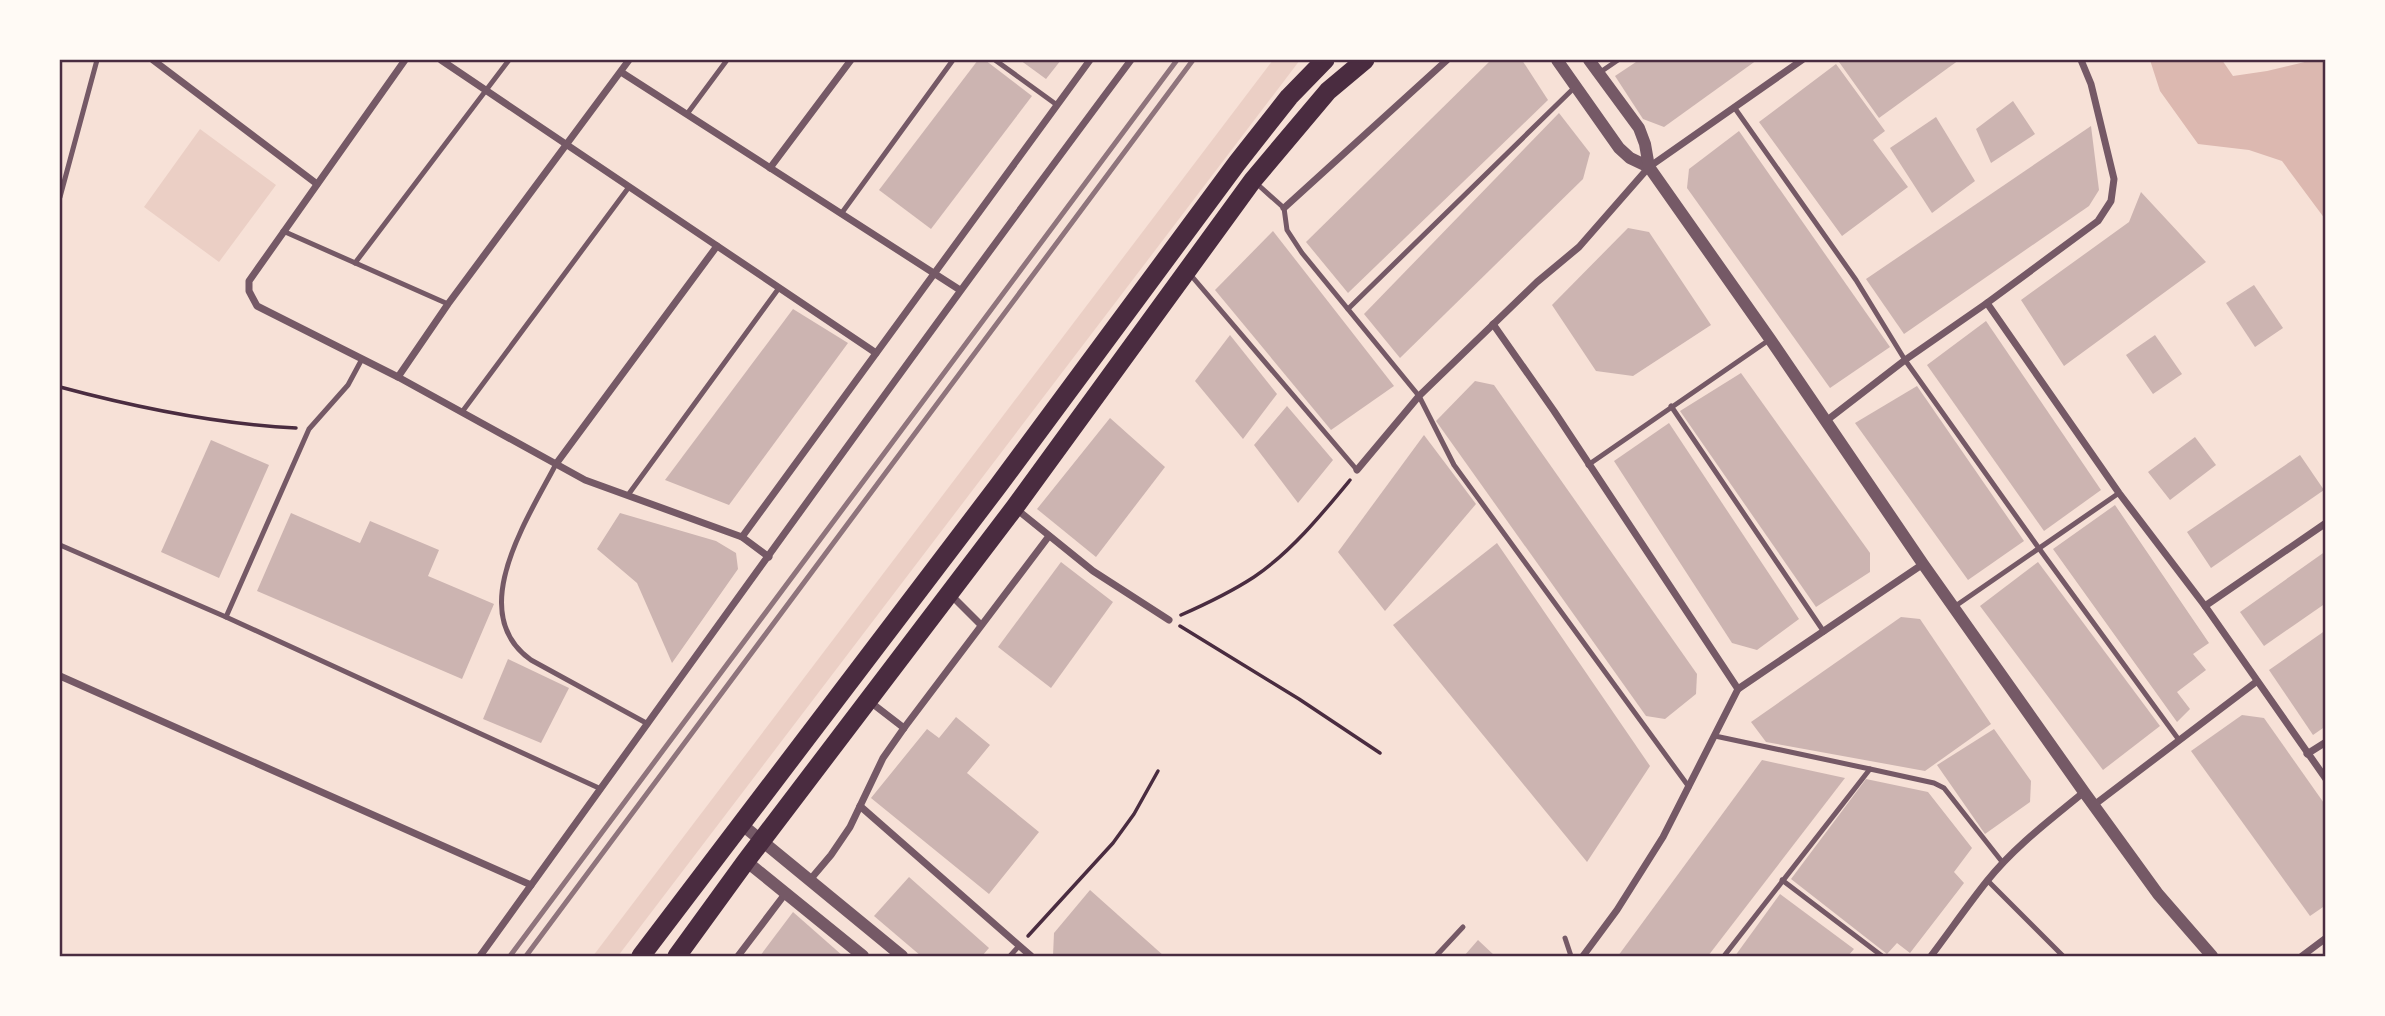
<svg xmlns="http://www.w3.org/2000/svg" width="2385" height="1016" font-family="'Open Sans',sans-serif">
  <rect width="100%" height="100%" fill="#f7e1d7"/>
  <g fill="#ebcfc5">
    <path d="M 1273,60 L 1300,60 L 618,956 L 593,956 Z"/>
    <path d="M 200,129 L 276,185 L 219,262 L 144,207 Z"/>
  </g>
  <path fill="#dcb8b0" d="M 2150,60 L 2222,60 L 2233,76 L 2267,71 L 2313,60 L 2325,60 L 2325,219 L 2282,161 L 2249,150 L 2198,144 L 2160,91 Z"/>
  <g fill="#ccb4b1">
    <path d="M 978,60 L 985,60 L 1032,96 L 931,229 L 879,190 Z"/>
    <path d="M 1020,60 L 1061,60 L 1046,79 Z"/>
    <path d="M 1491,60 L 1522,60 L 1548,100 L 1348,293 L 1306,242 Z"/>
    <path d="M 1639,60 L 1757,60 L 1664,127 L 1643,119 L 1615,76 Z"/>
    <path d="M 1843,60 L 1959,60 L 1879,118 L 1839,62 Z"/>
    <path d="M 1836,64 L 1885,131 L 1873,140 L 1908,187 L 1842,236 L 1759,122 Z"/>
    <path d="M 2013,101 L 2035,134 L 1991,163 L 1976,129 Z"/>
    <path d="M 1559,113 L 1590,153 L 1583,179 L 1400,358 L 1364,314 Z"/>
    <path d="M 1936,117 L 1975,181 L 1932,213 L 1890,148 Z"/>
    <path d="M 2091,126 L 2099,190 L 2089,206 L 1904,334 L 1866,279 Z"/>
    <path d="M 1739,131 L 1890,347 L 1830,388 L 1687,188 L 1689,169 Z"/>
    <path d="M 2141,192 L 2206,262 L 2064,366 L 2021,300 L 2129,222 Z"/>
    <path d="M 1628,228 L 1649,232 L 1711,325 L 1633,376 L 1596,371 L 1552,305 Z"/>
    <path d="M 1273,231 L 1394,386 L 1331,430 L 1215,290 Z"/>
    <path d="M 2254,285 L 2283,328 L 2255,347 L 2226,303 Z"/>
    <path d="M 793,309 L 848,343 L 729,505 L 665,480 Z"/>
    <path d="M 1986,321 L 2101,490 L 2044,531 L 1927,365 Z"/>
    <path d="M 1230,335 L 1277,394 L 1243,439 L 1195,381 Z"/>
    <path d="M 2155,335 L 2182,374 L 2153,394 L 2126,355 Z"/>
    <path d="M 1741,373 L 1870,553 L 1870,572 L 1816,607 L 1680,411 Z"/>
    <path d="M 1475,381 L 1494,385 L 1697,674 L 1696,694 L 1665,719 L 1646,716 L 1436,421 Z"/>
    <path d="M 1917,386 L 2024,541 L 1968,580 L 1855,423 Z"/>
    <path d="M 1287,406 L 1333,460 L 1298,503 L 1254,445 Z"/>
    <path d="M 1110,418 L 1165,467 L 1096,557 L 1037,509 Z"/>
    <path d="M 1669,423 L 1799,619 L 1757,650 L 1732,643 L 1614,461 Z"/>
    <path d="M 1424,435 L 1476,504 L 1385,611 L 1338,552 Z"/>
    <path d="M 2195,437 L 2216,465 L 2170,500 L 2148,472 Z"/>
    <path d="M 211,440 L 269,465 L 219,578 L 161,552 Z"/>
    <path d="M 2300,455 L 2324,490 L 2211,568 L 2187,532 Z"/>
    <path d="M 2115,505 L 2209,643 L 2193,654 L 2206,670 L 2177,692 L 2190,709 L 2177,722 L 2053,549 Z"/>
    <path d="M 291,513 L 360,543 L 370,521 L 439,550 L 428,576 L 494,604 L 462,679 L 257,591 Z"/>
    <path d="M 620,513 L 716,541 L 736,553 L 738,569 L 672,663 L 637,583 L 597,549 Z"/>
    <path d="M 1497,543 L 1650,766 L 1587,862 L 1393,625 Z"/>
    <path d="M 2326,551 L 2326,603 L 2264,646 L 2240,612 Z"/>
    <path d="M 1061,562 L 1113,602 L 1051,688 L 998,647 Z"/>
    <path d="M 2038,562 L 2160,726 L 2103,770 L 1980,606 Z"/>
    <path d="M 1901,617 L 1920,619 L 1991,724 L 1925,771 L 1766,742 L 1751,722 Z"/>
    <path d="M 2326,630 L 2326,726 L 2313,735 L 2269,670 Z"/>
    <path d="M 508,659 L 569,688 L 541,743 L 483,719 Z"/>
    <path d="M 2242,715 L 2264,718 L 2326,806 L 2326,905 L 2310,916 L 2191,751 Z"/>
    <path d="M 956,717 L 990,745 L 967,773 L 1039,832 L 989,894 L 871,798 L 927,729 L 939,738 Z"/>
    <path d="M 1994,729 L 2031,781 L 2030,802 L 1985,834 L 1937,765 Z"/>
    <path d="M 1762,760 L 1845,778 L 1708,956 L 1618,956 Z"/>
    <path d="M 1866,779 L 1928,792 L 1972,848 L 1954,872 L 1964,883 L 1910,953 L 1897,943 L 1887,954 L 1791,879 Z"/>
    <path d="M 909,877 L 989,948 L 982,956 L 921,956 L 874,916 Z"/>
    <path d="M 1090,890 L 1164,956 L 1053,956 L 1054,933 Z"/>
    <path d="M 1780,894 L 1854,949 L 1848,956 L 1735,956 Z"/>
    <path d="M 793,912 L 843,956 L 760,956 Z"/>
    <path d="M 1478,940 L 1495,956 L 1464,956 Z"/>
  </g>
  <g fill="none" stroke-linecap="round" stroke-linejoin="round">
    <g stroke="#4a2c40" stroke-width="3.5">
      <path d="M 60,387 C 138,408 215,424 296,428"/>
      <path d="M 1181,615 C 1206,604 1231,592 1254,577 C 1291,552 1322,514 1350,480"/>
      <path d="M 1180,626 L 1299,699 L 1380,753"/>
      <path d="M 1028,936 L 1113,843 L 1134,814 L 1158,771"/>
    </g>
    <g stroke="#755966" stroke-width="5">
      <path d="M 995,60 L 1057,105"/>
      <path d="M 1599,73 L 1618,60"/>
      <path d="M 1734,107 L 1856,280 L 1905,360 L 2038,547 L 2179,740"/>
      <path d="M 687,114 L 727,60"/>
      <path d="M 1256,183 L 1284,208 L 1287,230 L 1302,253 L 1419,396 L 1454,465 L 1689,787"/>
      <path d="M 60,197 L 97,60"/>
      <path d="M 841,214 L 953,60"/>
      <path d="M 283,231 L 448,304"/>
      <path d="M 355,263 L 509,60"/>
      <path d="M 1189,273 L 1357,470"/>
      <path d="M 1348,309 L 1576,86"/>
      <path d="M 1671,406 L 1824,632"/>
      <path d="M 462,412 L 629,187"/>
      <path d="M 556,464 C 528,518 464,613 531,660 L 648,724"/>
      <path d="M 1588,465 L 1769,340"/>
      <path d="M 628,495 L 779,288"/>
      <path d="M 60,545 L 226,617 L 601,789"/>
      <path d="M 1954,607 L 2119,493"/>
      <path d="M 226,617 L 309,429 L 348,385 L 362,359"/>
      <path d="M 1715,736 L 1870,769"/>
      <path d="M 1782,880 L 1882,956"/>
      <path d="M 1987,880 L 2063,956"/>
      <path d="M 1565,938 L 1571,956"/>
      <path d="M 1010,956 L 1019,946"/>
      <path d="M 1436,956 L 1463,927"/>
      <path d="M 1724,956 L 1870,769 L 1934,783 L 1944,788 L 2003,863"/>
    </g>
    <g stroke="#755966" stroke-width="7">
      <path d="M 153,60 L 317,184"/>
      <path d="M 405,60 L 249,281 L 249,291 L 257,306 L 398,377 L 585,480 L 742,537 L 769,557"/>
      <path d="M 441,60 L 876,353"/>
      <path d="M 621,72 L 960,290"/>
      <path d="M 770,168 L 851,60"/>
      <path d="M 1284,208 L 1447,60"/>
      <path d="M 1987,303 L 2119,493 L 2205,606 L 2326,779"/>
      <path d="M 1493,324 L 1554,411 L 1738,689"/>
      <path d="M 398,377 L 448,304 L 629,60"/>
      <path d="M 1826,421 L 1905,360 L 1987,303 L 2098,221 L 2111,201 L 2114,179 L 2091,84 L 2081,60"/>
      <path d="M 556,464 L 717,246"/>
      <path d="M 1357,470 L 1419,396 L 1537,282 L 1579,247 L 1649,167 L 1802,60"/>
      <path d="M 1015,508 L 1093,571 L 1169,620"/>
      <path d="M 742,537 L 1090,60"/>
      <path d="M 950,594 L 981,625"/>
      <path d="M 2205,606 L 2326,523"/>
      <path d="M 60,676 L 531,885"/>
      <path d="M 869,701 L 904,728"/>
      <path d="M 2307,754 L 2326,742"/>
      <path d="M 2094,805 L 2256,682"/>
      <path d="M 860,806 L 1031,956"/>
      <path d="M 809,881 L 831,855 L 850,827 L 883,758 L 904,728 L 1049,536"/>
      <path d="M 480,956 C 696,657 910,356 1131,60"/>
      <path d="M 738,956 L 785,894"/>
      <path d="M 1583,956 L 1617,910 L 1663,837 L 1738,689 L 1923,564"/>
      <path d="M 1931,956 C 1950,931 1967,906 1987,881 C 2014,847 2050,820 2084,792"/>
      <path d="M 2302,956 L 2326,938"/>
    </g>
    <g stroke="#755966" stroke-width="12">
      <path d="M 1557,60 L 1619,148 L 1630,158 L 1649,167"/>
      <path d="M 1589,60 L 1639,128 L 1645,144 L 1649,167 L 1770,339 L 1923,564 L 2084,792 L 2158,894 L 2212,956"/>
      <path d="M 740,823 L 902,956"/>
      <path d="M 746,861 L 863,956"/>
    </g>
    <g stroke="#4a2c40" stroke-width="19">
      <path d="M 641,956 L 998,486 L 1237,163 L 1289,97 L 1325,60"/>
      <path d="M 677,956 L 746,861 L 1015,507 L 1253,180 L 1328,91 L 1365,60"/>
    </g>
    <g stroke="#8f747c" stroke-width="5">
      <path d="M 510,956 L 1177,60"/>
      <path d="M 526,956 L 1193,60"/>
    </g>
  </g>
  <rect width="2385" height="1016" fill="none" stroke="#fffaf5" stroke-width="122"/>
  <rect x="61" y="61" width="2263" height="894" fill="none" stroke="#4a2c40" stroke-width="2.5"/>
</svg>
